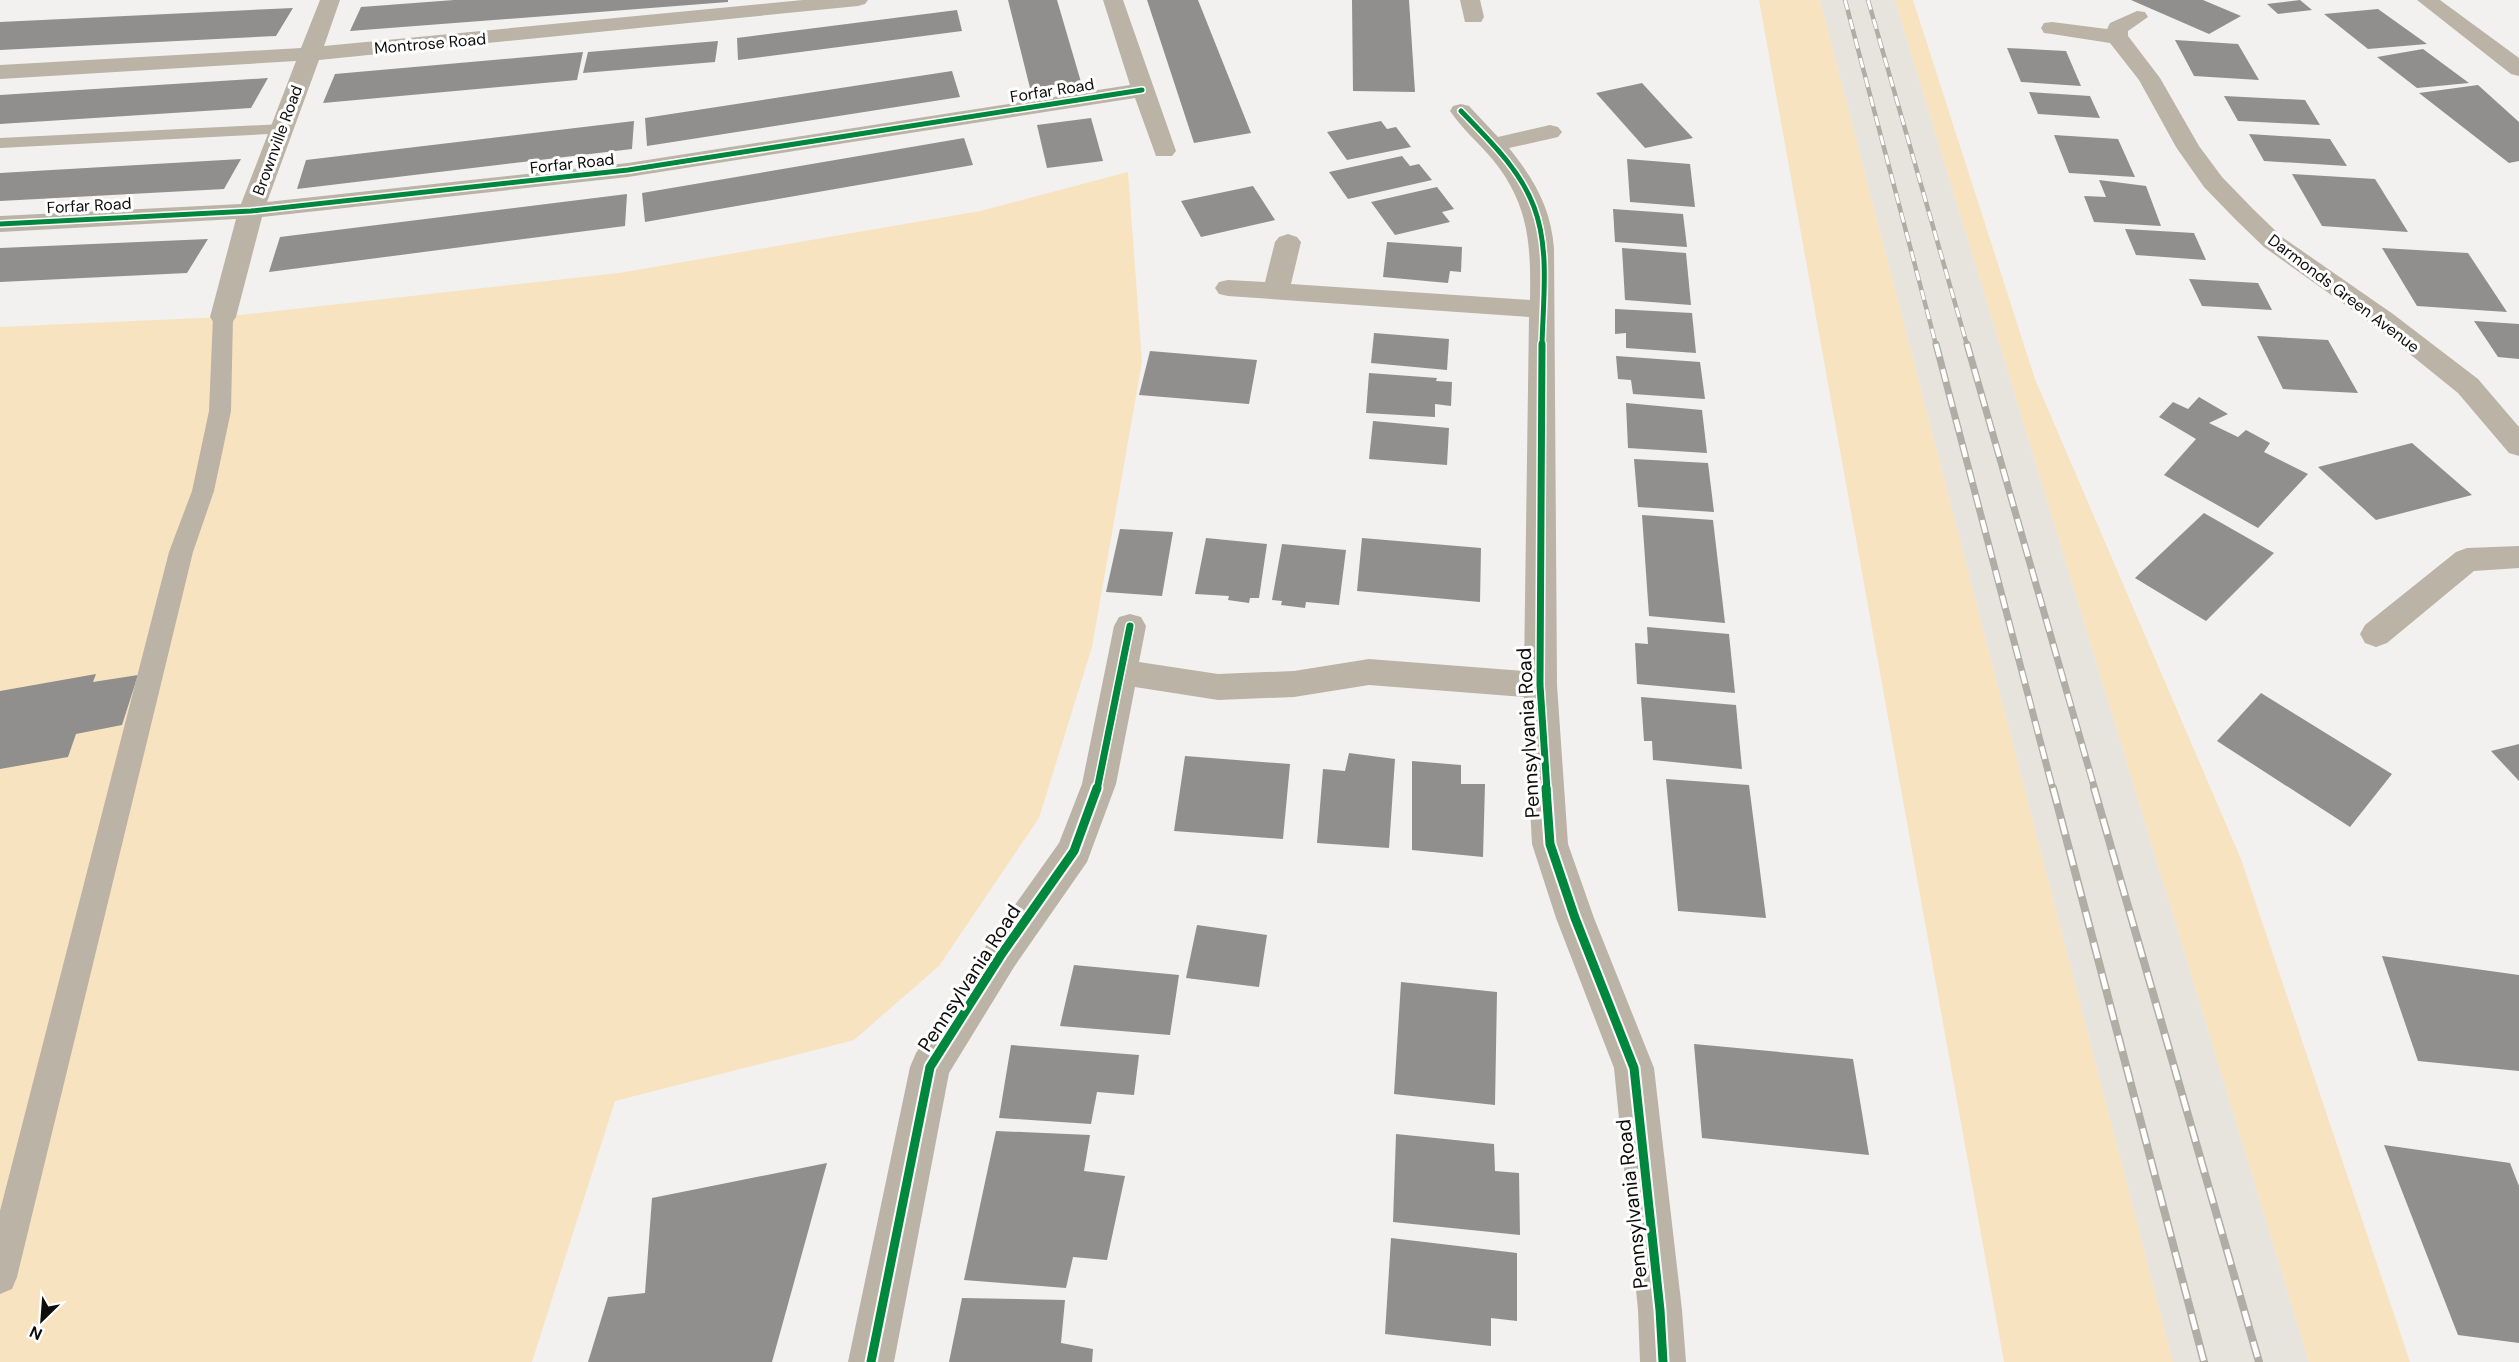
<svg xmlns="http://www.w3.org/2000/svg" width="2519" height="1362" font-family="'DM Sans',sans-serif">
  <rect width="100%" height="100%" fill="#f2f1ef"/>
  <path fill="#e7e3dd" d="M 1820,0 L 1895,0 L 2309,1362 L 2173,1362 Z"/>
  <g fill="#f8e3c0">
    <path d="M 1759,0 L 1820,0 L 2173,1362 L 2004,1362 Z"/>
    <path d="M 1895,0 L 1913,0 L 2035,379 L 2241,859 L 2410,1362 L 2309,1362 Z"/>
    <path d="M 1128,172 L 1142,362 L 1092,647 L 1039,818 L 939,966 L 854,1040 L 615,1101 L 532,1362 L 0,1362 L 0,327 L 223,317 L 619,273 L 980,211 Z"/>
  </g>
  <g fill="#908f8d">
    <path d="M 454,0 L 728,0 L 728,2 L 350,31 L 361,7 Z"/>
    <path d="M 1008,0 L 1057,0 L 1081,82 L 1030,88 Z"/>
    <path d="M 1147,0 L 1198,0 L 1251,133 L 1194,143 Z"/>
    <path d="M 1352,0 L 1409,0 L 1415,92 L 1353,91 Z"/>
    <path d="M 2131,0 L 2203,0 L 2241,16 L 2209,34 Z"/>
    <path d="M 2300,0 L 2312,10 L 2278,14 L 2267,4 Z"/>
    <path d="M 293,8 L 276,36 L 0,50 L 0,22 Z"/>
    <path d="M 2378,9 L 2427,44 L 2368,49 L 2324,14 Z"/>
    <path d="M 957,10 L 962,31 L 738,60 L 737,38 Z"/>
    <path d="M 2175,40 L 2238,44 L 2259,80 L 2194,76 Z"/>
    <path d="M 718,41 L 715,62 L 583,73 L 588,52 Z"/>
    <path d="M 2007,48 L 2066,51 L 2081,86 L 2021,82 Z"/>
    <path d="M 2423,49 L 2469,83 L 2417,88 L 2377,57 Z"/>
    <path d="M 583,52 L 577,80 L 323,103 L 335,74 Z"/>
    <path d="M 952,71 L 960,97 L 647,146 L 645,118 Z"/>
    <path d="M 268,78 L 251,108 L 0,124 L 0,95 Z"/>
    <path d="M 1642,83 L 1675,119 L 1693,138 L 1645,148 L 1596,93 Z"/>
    <path d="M 2478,85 L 2519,122 L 2519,161 L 2509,163 L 2419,93 Z"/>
    <path d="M 2029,92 L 2090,96 L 2100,118 L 2038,114 Z"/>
    <path d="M 2224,96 L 2305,100 L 2320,125 L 2238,121 Z"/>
    <path d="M 1091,118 L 1103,161 L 1047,168 L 1037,125 Z"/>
    <path d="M 634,121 L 632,149 L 297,189 L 306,160 Z"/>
    <path d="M 1381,121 L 1387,129 L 1396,127 L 1411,147 L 1347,160 L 1327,132 Z"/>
    <path d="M 2249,134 L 2330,139 L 2347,166 L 2264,161 Z"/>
    <path d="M 2054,135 L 2118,139 L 2135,177 L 2069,173 Z"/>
    <path d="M 964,138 L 973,165 L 645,222 L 642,193 Z"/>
    <path d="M 1402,156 L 1410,166 L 1419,164 L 1432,180 L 1348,199 L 1329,172 Z"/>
    <path d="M 241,159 L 224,189 L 0,201 L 0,173 Z"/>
    <path d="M 1627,159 L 1690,164 L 1695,207 L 1630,202 Z"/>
    <path d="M 2292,174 L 2375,179 L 2408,232 L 2322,226 Z"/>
    <path d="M 2099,180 L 2146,186 L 2161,226 L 2094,222 L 2084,196 L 2106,197 Z"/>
    <path d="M 1253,186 L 1275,220 L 1201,237 L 1181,201 Z"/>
    <path d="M 1437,187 L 1454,209 L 1442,212 L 1450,222 L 1395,235 L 1371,202 Z"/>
    <path d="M 627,194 L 625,226 L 269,272 L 280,237 Z"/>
    <path d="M 1613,209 L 1683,214 L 1687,247 L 1615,242 Z"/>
    <path d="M 2125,229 L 2194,233 L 2206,260 L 2136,255 Z"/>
    <path d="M 208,239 L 187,273 L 0,282 L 0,248 Z"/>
    <path d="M 1387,242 L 1462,247 L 1461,272 L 1450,271 L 1448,283 L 1383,277 Z"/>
    <path d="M 1622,248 L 1686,253 L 1691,305 L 1625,300 Z"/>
    <path d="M 2382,248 L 2468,253 L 2507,312 L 2417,306 Z"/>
    <path d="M 2189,279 L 2258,283 L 2272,310 L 2202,306 Z"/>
    <path d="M 1615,309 L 1692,313 L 1696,353 L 1626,348 L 1626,333 L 1615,334 Z"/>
    <path d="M 2474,321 L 2519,324 L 2519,359 L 2498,357 Z"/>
    <path d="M 1374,333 L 1449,339 L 1447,370 L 1371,363 Z"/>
    <path d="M 2257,336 L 2328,340 L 2358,393 L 2283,389 Z"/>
    <path d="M 1150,351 L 1257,360 L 1249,404 L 1139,395 Z"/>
    <path d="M 1616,356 L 1700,362 L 1705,399 L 1633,394 L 1631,380 L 1618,379 Z"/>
    <path d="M 1369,373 L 1437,378 L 1436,381 L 1452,382 L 1451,406 L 1435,404 L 1435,417 L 1366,413 Z"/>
    <path d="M 2199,397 L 2228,414 L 2209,423 L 2238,437 L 2246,430 L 2270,443 L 2264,452 L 2308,474 L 2258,528 L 2164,475 L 2196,439 L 2159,417 L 2173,402 L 2188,409 Z"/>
    <path d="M 1626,403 L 1702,410 L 1707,453 L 1628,448 Z"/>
    <path d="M 1373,421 L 1449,428 L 1447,465 L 1369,459 Z"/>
    <path d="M 2412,443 L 2472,495 L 2376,520 L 2318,467 Z"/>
    <path d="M 1634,459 L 1708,463 L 1714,512 L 1638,507 Z"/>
    <path d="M 2204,513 L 2274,553 L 2206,621 L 2135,578 Z"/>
    <path d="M 1642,515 L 1713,520 L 1725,623 L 1649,616 Z"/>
    <path d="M 1120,529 L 1173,532 L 1162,596 L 1106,592 Z"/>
    <path d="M 1206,538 L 1267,544 L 1259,598 L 1250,598 L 1249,603 L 1228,600 L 1229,596 L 1195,594 Z"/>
    <path d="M 1362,538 L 1481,548 L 1480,602 L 1357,591 Z"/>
    <path d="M 1282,544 L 1346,550 L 1339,605 L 1306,602 L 1305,608 L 1281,605 L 1282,601 L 1272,600 Z"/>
    <path d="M 1647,627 L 1729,634 L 1735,693 L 1637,684 L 1635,643 L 1648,644 Z"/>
    <path d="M 96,674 L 93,682 L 138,675 L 122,725 L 76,734 L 68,757 L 0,769 L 0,691 Z"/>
    <path d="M 2261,693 L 2392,774 L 2350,827 L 2217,741 Z"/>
    <path d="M 1641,697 L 1736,705 L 1742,769 L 1653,760 L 1652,741 L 1644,741 Z"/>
    <path d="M 2519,744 L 2519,781 L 2491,751 Z"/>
    <path d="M 1349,753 L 1395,759 L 1389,848 L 1317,843 L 1323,769 L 1345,771 Z"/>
    <path d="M 1185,756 L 1290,764 L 1283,839 L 1174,831 Z"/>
    <path d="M 1412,761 L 1461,765 L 1461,784 L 1485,784 L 1483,857 L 1412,850 Z"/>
    <path d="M 1666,779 L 1749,785 L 1766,918 L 1678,911 Z"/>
    <path d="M 1197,925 L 1267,935 L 1259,987 L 1186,978 Z"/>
    <path d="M 2382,956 L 2519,975 L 2519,1071 L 2418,1061 Z"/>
    <path d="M 1074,965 L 1179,975 L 1170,1035 L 1060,1026 Z"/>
    <path d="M 1401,982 L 1497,992 L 1495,1105 L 1394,1094 Z"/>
    <path d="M 1694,1044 L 1853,1059 L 1869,1155 L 1702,1138 Z"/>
    <path d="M 1011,1045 L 1139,1055 L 1134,1095 L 1097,1092 L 1091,1124 L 999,1118 Z"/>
    <path d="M 996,1131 L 1090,1135 L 1084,1171 L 1125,1176 L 1107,1260 L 1073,1257 L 1066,1288 L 964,1280 Z"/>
    <path d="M 1396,1134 L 1494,1144 L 1495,1171 L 1519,1173 L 1520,1235 L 1393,1222 Z"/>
    <path d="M 2384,1145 L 2510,1163 L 2519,1186 L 2519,1343 L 2458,1335 Z"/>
    <path d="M 827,1163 L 772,1362 L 588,1362 L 608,1297 L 645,1293 L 652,1198 Z"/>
    <path d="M 1391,1238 L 1517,1253 L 1517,1321 L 1491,1318 L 1491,1346 L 1385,1334 Z"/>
    <path d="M 962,1298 L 1065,1300 L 1061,1343 L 1093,1349 L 1092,1362 L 949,1362 Z"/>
  </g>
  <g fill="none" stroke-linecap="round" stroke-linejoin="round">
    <g fill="#bbb3a5" fill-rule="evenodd">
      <path d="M 283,124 L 292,129 L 289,133 L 0,148 L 0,138 Z"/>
      <path d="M 223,310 L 230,312 L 233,317 L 231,411 L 214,491 L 193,552 L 17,1277 L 12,1289 L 0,1294 L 0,1211 L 169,552 L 192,491 L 209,411 L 213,317 L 216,312 Z"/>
    </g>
    <g fill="#bbb3a5" fill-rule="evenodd">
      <path d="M 320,0 L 340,0 L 324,46 L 803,0 L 868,0 L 865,4 L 858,6 L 319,60 L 267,202 L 628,163 L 1130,85 L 1103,0 L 1123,0 L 1176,151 L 1172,156 L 1156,156 L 1135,98 L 628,177 L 262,217 L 236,317 L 232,323 L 223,326 L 214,323 L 210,317 L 236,219 L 0,232 L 0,216 L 241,204 L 296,61 L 0,79 L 0,65 L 301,48 Z"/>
      <path d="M 1460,0 L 1480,0 L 1484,17 L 1481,22 L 1465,22 Z"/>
      <path d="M 2417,0 L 2440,0 L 2519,58 L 2519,76 L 2511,74 Z"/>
      <path d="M 2137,11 L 2145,12 L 2148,17 L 2128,31 L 2128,36 L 2160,78 L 2199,146 L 2222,177 L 2254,210 L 2282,237 L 2393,314 L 2478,379 L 2519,427 L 2519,456 L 2509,453 L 2458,393 L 2375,326 L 2264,247 L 2236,220 L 2204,187 L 2176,147 L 2139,80 L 2110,43 L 2052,34 L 2044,33 L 2041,28 L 2044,23 L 2052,22 L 2107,29 L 2110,23 Z"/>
      <path d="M 1461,104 L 1469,106 L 1498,137 L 1550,125 L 1558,127 L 1562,132 L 1558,137 L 1509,148 C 1534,179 1551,208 1554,248 L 1557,685 L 1568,844 L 1594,918 L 1654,1068 L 1682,1310 L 1686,1362 L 1640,1362 L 1638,1310 L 1614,1068 L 1556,918 L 1532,844 L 1524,697 L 1369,685 L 1294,697 L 1218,700 L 1135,687 L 1116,784 L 1087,862 L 1014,967 L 949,1073 L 894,1362 L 848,1362 L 910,1067 L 916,1053 L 988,943 L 1059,843 L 1082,784 L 1114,626 L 1119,617 L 1130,614 L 1141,617 L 1146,626 L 1139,662 L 1218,674 L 1294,671 L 1369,659 L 1524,671 L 1529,317 L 1228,296 L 1219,294 L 1215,288 L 1219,282 L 1228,280 L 1265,282 L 1275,242 L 1279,237 L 1288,234 L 1297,237 L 1301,242 L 1291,284 L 1530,300 C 1531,245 1529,204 1493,160 C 1479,143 1462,129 1450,111 L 1453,106 Z"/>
      <path d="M 2519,546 L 2519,568 L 2474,571 L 2387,643 L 2376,647 L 2365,643 L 2360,634 L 2365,625 L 2456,552 L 2467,548 Z"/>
    </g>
    <defs>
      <g id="rail-far2">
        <path d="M 1845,0 L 1936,345"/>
        <path d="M 1868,0 L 1967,345"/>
      </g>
      <g id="rail-far1">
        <path d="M 1936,344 L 2053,790"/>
        <path d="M 1967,344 L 2095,790"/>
      </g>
      <g id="rail">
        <path d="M 2053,788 L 2204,1362"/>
        <path d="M 2094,788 L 2259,1362"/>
      </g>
    </defs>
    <use href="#rail-far2" stroke="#b1aca4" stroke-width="4.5"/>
    <use href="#rail-far1" stroke="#b1aca4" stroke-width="7"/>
    <use href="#rail" stroke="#b1aca4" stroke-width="8"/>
    <use href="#rail-far2" stroke="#fff" stroke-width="3" stroke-dasharray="10" stroke-linecap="butt"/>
    <use href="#rail-far1" stroke="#fff" stroke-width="4.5" stroke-dasharray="13" stroke-linecap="butt"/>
    <use href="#rail" stroke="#fff" stroke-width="5" stroke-dasharray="16" stroke-linecap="butt"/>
    <defs>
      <g id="cycleway-far2">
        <path d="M 1461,111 C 1488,139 1520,169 1534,207 C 1550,249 1543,301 1542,345"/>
        <path d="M 0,224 L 251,211 L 628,170 L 1142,90"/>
      </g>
      <g id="cycleway-far1">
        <path d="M 1542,344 L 1540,685 L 1547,790"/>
        <path d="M 1097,790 L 1130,626"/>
      </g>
      <g id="cycleway">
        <path d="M 1546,788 L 1550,844 L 1575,918 L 1634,1068 L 1660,1310 L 1663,1362"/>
        <path d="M 871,1362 L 930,1067 L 1001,955 L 1074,851 L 1097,788"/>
      </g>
    </defs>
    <use href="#cycleway-far2" stroke="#fff" stroke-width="8"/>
    <use href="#cycleway-far1" stroke="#fff" stroke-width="10"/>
    <use href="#cycleway" stroke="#fff" stroke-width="13"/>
    <use href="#cycleway-far2" stroke="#00873e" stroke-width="5"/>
    <use href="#cycleway-far1" stroke="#00873e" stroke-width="7"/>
    <use href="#cycleway" stroke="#00873e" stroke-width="9"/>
  </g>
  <g text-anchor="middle" stroke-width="6" stroke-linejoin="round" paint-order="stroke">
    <g font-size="16" fill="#0e0d0c" stroke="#fff">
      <text transform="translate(430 43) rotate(-5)" y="6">Montrose Road</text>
      <text transform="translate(1052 90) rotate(-9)" y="6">Forfar Road</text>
      <text transform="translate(277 140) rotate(-70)" y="6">Brownville Road</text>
      <text transform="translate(572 163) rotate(-6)" y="6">Forfar Road</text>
      <text transform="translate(89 205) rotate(-3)" y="6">Forfar Road</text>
      <text transform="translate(2344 293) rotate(37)" y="6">Darmonds Green Avenue</text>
    </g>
    <g font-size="20" fill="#0e0d0c" stroke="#fff">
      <text transform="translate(1528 733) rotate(-93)" y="7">Pennsylvania Road</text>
      <text transform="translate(969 978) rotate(-57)" y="7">Pennsylvania Road</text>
      <text transform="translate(1632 1204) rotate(-96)" y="7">Pennsylvania Road</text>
    </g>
  </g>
  <g transform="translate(42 1320) rotate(205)" stroke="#ffffff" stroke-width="4.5" paint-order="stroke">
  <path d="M0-4.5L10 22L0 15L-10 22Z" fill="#0e0d0c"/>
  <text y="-9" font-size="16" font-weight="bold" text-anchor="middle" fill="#0e0d0c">N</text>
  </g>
</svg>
